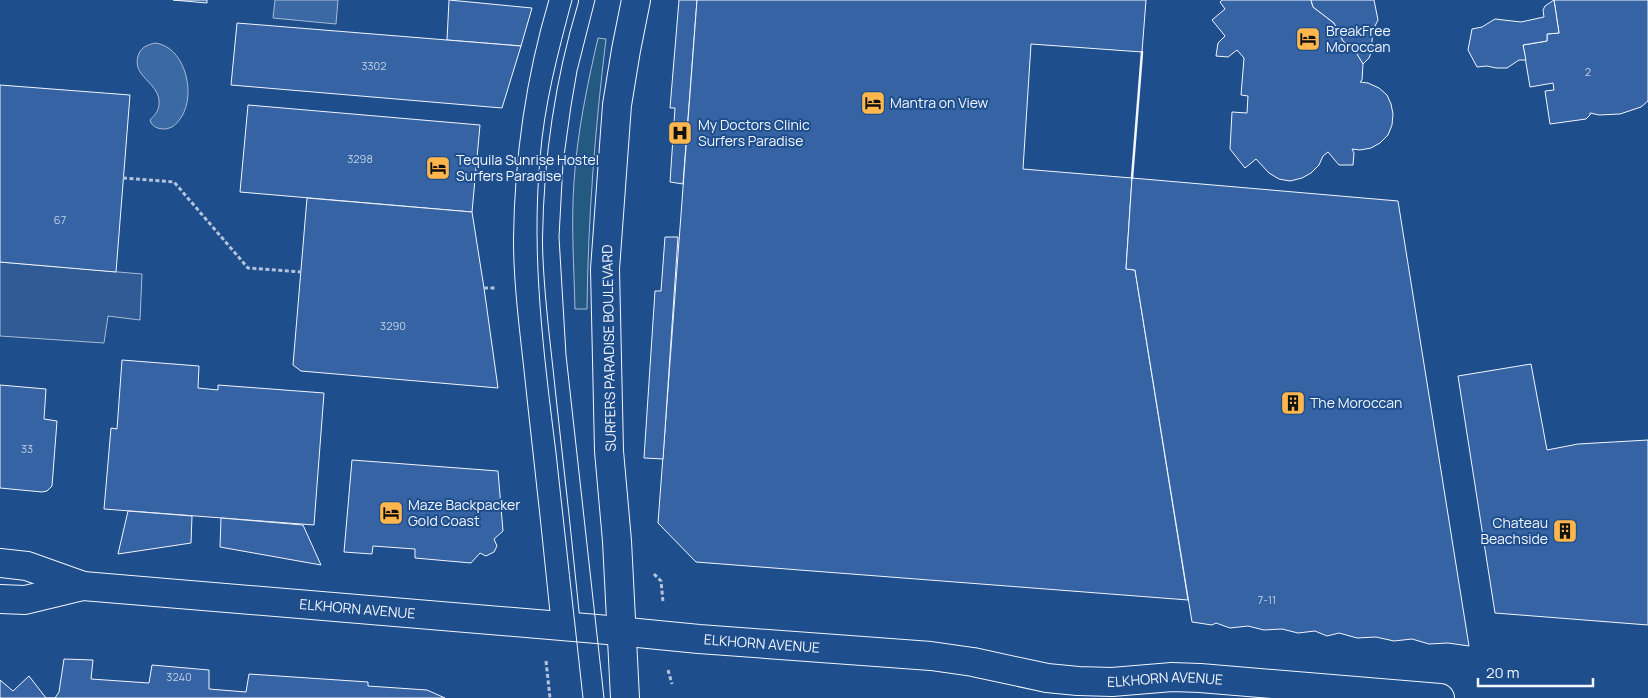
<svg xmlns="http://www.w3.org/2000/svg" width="1648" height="698" font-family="Manrope,sans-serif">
  <rect width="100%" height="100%" fill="#1f4e8c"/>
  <path fill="#245a82" stroke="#a8bbd7" d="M 598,38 L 606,39 C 595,129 588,219 587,309 L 575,309 C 574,267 571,225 574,182 C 577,134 587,86 598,38 Z"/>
  <path fill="#305b95" stroke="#a8bbd7" d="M 0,262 L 142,274 L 140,320 L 108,316 L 104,343 L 0,336 Z"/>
  <g fill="#3b69a3" stroke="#a8bbd7">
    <path d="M 275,0 L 338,0 L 336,24 L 273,18 Z"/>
    <path d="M 155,43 C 183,46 195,88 184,112 C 182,117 177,124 172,127 C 164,131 152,129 150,120 C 156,114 160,109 159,100 C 157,82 132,76 138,56 C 141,47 147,45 155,43 Z"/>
  </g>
  <g fill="#3563a3" stroke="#f2f6ff">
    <path d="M 173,0 L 207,0 L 207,3 Z"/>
    <path d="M 449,0 L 532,8 L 521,46 L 447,40 Z"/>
    <path d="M 679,0 L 697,0 L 683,184 L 670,182 L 675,108 L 670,108 Z"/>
    <path d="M 697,0 L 1146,0 L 1142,52 L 1031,44 L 1023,169 L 1132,178 L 1126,269 L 1135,270 L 1188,600 L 696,562 L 658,523 Z"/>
    <path d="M 1222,0 L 1311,0 L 1313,7 L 1334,23 L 1343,41 L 1349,45 L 1359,56 L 1363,64 L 1362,80 L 1360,82 L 1368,83 L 1379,88 L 1387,95 L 1391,104 L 1393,114 L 1392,125 L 1388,135 L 1380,143 L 1371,148 L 1360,150 L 1352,149 L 1354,153 L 1353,165 L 1339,165 L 1328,152 L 1323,156 L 1319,165 L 1311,173 L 1302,178 L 1290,181 L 1279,179 L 1269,173 L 1256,159 L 1245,168 L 1230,149 L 1232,112 L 1247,113 L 1248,96 L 1241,95 L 1244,58 L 1237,50 L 1228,57 L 1216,56 L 1218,43 L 1225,36 L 1212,20 L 1225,9 L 1220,2 Z"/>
    <path d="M 1311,0 L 1374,0 L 1378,20 L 1373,30 L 1371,53 L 1369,58 L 1363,64 L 1354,49 L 1343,41 L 1334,23 L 1313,7 Z"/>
    <path d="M 1554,0 L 1648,0 L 1648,101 L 1641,107 L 1620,114 L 1599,115 L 1590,113 L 1590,115 L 1586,119 L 1550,124 L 1545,91 L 1554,90 L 1553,83 L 1530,87 L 1523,45 L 1547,41 L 1547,34 L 1559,33 Z"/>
    <path d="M 1554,0 L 1559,33 L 1547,34 L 1547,41 L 1523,45 L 1526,60 L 1519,60 L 1507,68 L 1496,68 L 1487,66 L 1477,67 L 1468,50 L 1472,29 L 1482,27 L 1495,19 L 1521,22 L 1544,17 L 1543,10 L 1545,6 Z"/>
    <path d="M 237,23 L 447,40 L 521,46 L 502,108 L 231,85 Z"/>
    <path d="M 0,85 L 130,95 L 116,272 L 0,262 Z"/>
    <path d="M 248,105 L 480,125 L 472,212 L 240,192 Z"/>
    <path d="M 1132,178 L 1398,201 L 1469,646 L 1448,643 L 1429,644 L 1412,639 L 1394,641 L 1376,637 L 1357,638 L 1339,633 L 1327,636 L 1315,631 L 1298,633 L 1282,629 L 1264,630 L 1248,626 L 1230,628 L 1216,623 L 1212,625 L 1192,622 L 1135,270 L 1126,269 Z"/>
    <path d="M 307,198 L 472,212 L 484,288 L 498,388 L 301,371 L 293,365 Z"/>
    <path d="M 665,237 L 678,237 L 663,459 L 644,458 L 655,291 L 661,291 Z"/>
    <path d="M 122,360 L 199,366 L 198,388 L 218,390 L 218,385 L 324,393 L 314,525 L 104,509 L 111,428 L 117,429 Z"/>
    <path d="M 1531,364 L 1547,450 L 1578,444 L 1648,440 L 1648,625 L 1495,613 L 1458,376 Z"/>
    <path d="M 0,385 L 46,389 L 44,419 L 57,421 L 52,486 L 47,491 L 42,492 L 0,488 Z"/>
    <path d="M 352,460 L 498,471 L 503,531 L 494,539 L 497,546 L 494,552 L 486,556 L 480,553 L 471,563 L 415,558 L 415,549 L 373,546 L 372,554 L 344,552 Z"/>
    <path d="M 128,511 L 192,516 L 191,543 L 118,554 Z"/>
    <path d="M 221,518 L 303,525 L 321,565 L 220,547 Z"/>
    <path d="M 64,659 L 93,660 L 91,679 L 149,683 L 152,665 L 209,670 L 209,689 L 246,692 L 249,674 L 368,682 L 368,686 L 427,690 L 445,698 L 0,698 L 0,680 L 13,691 L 29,676 L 46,698 L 55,698 L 59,692 Z"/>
  </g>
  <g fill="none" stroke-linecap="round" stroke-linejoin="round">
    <defs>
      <g id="minor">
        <path d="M 564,0 C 541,76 529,159 528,239 C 528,290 536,342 541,393 C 550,471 558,548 566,626"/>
        <path id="s1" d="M 0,563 L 27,566 L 83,586 L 597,629 L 699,639 L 931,656 L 973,662 L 1047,678 L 1078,681 L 1112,682 L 1172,677 L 1200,678 L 1440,698"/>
        <path d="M 0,599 L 25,600 L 83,586"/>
        <path d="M 625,698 L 617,541 L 609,451 L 605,269 L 617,105 L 626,50 L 636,0"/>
      </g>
    </defs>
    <use href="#minor" stroke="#f2f6ff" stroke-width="30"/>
    <g stroke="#b3c4dc" stroke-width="3" stroke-dasharray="4 2.5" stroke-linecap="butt">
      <path d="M 123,178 L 174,182 L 248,268 L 301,272"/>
      <path d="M 484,288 L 496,288"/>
      <path d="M 654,574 L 661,581 L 663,602"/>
      <path d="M 546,661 L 550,698"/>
      <path d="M 668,670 L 672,684"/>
    </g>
    <use href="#minor" stroke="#1f4e8c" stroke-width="28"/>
    <g stroke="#f2f6ff" stroke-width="1">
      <path d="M 572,0 C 558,53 544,105 540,159 C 531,258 544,356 556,453 C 565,535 574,616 583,698"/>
      <path d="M 595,0 L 577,71 L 571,106 L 563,163 L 559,237 L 566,355 L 604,698"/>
    </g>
    <path stroke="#f2f6ff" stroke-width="2.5" d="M 1132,178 L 1142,52"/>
  </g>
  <defs>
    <symbol id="hotel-square" viewBox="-11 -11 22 22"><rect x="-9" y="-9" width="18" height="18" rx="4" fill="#ffb74d" stroke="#1f4e8c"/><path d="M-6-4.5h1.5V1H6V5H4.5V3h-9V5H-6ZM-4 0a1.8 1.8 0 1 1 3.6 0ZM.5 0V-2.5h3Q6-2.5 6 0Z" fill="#111"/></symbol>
    <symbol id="hospital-square" viewBox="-11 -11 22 22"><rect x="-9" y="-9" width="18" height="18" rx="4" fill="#ffb74d" stroke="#1f4e8c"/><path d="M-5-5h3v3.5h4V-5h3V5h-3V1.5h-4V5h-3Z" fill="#111"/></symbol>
    <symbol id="building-square" viewBox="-11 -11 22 22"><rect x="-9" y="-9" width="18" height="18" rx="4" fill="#ffb74d" stroke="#1f4e8c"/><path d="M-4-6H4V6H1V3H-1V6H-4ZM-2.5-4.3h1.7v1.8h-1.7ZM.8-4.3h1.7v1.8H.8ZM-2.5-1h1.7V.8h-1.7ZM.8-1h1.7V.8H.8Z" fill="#111"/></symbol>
  </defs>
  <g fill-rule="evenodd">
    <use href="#hotel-square" x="1294" y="25" width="28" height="28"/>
    <use href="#hotel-square" x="859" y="89" width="28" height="28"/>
    <use href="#hospital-square" x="666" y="119" width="28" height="28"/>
    <use href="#hotel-square" x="424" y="154" width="28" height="28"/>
    <use href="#building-square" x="1279" y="389" width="28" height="28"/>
    <use href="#hotel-square" x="377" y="499" width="28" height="28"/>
    <use href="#building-square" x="1551" y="517" width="28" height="28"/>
  </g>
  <g text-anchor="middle" stroke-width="4" stroke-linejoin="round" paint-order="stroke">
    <g font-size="11" fill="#c3d1e8">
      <text x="374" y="70">3302</text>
      <text x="1588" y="76">2</text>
      <text x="360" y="163">3298</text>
      <text x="60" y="224">67</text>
      <text x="393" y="330">3290</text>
      <text x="27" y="453">33</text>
      <text x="1267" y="604">7-11</text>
      <text x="179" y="681">3240</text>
    </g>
    <g font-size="14" fill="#f2f6ff" stroke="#1f4e8c" text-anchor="start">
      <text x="1326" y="36">BreakFree<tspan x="1326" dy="16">Moroccan</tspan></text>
      <text x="890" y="108">Mantra on View</text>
      <text x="698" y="130">My Doctors Clinic<tspan x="698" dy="16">Surfers Paradise</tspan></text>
      <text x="456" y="165">Tequila Sunrise Hostel<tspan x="456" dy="16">Surfers Paradise</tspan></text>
      <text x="1310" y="408">The Moroccan</text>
      <text x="408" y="510">Maze Backpacker<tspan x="408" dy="16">Gold Coast</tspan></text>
      <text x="1548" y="528" text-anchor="end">Chateau<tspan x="1548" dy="16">Beachside</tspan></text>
    </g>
    <g font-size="14" fill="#f2f6ff" stroke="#1f4e8c">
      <text transform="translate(609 348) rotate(-91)" y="5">SURFERS PARADISE BOULEVARD</text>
      <text dy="5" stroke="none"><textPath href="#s1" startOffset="362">ELKHORN AVENUE</textPath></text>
      <text dy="5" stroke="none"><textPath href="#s1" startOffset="768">ELKHORN AVENUE</textPath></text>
      <text dy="5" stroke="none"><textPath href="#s1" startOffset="1174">ELKHORN AVENUE</textPath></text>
    </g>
  </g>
  <path d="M1478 678v8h115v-8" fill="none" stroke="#f2f6ff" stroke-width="2.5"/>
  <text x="1486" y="678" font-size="15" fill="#f2f6ff" stroke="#1f4e8c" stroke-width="4" paint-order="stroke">20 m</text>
</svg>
